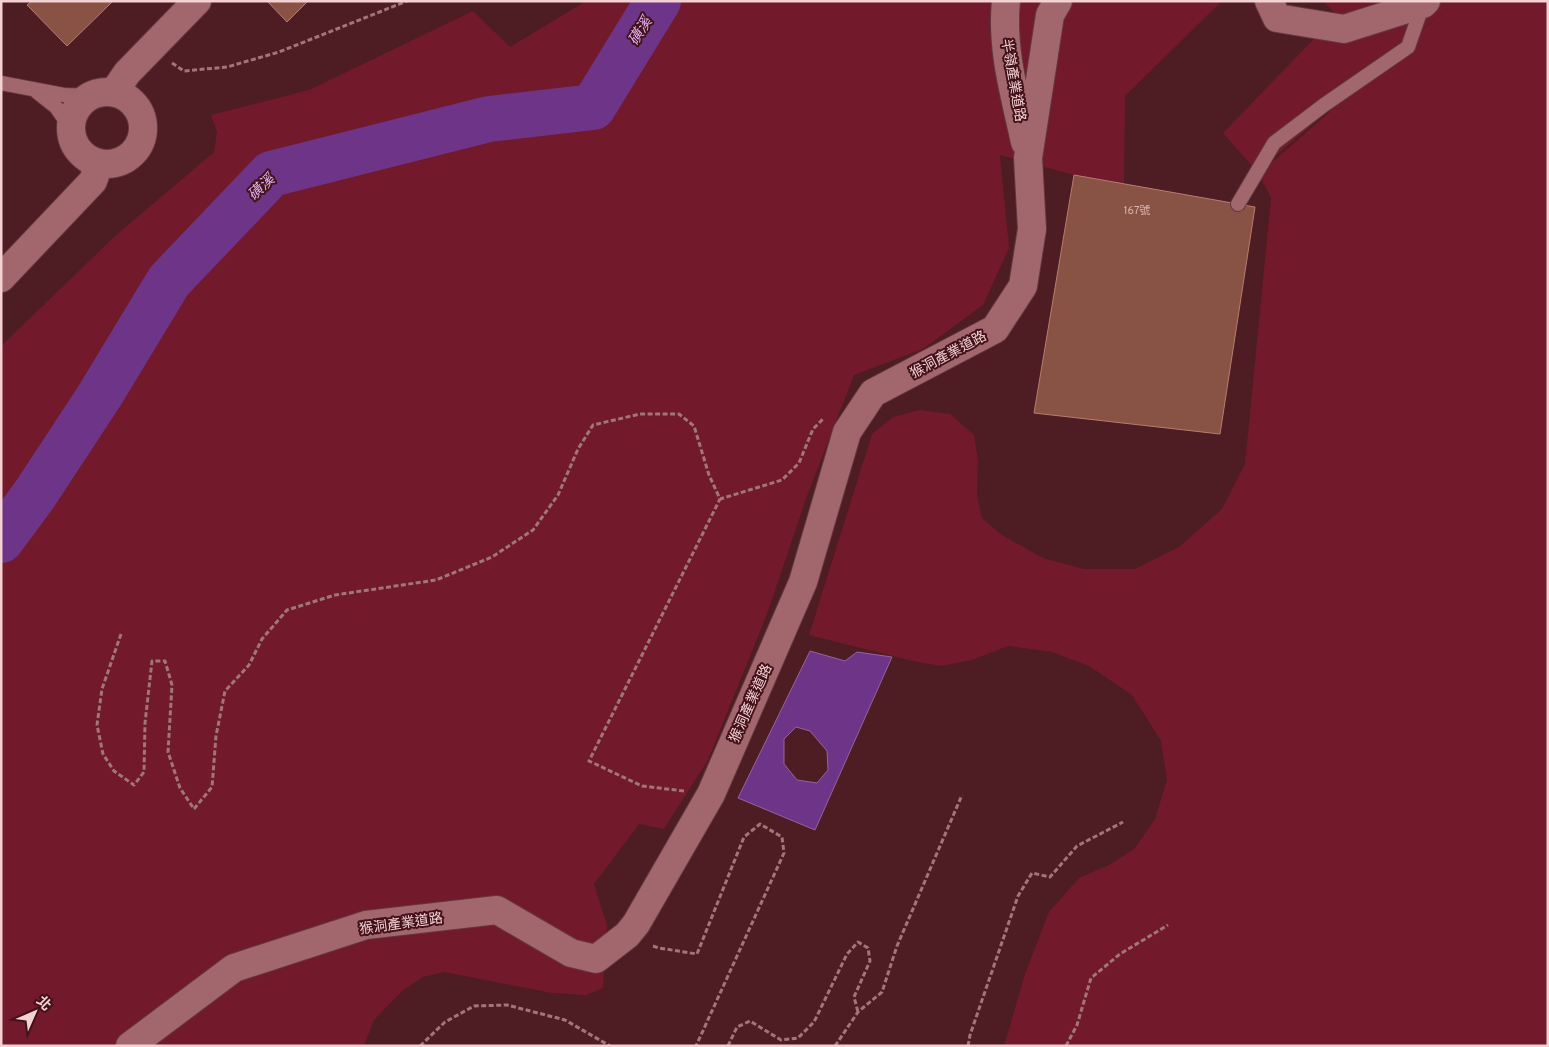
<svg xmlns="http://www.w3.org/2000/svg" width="1549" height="1047" font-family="Overpass,'Noto Sans TC',sans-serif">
  <rect width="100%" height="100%" fill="#4e1c23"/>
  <g fill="#72192b">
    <path d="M 586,1 L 1222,1 L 1125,96 L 1124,184 L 1074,175 L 1000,155 L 1009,248 L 983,305 L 923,349 L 854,375 L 807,496 L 767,614 L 708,760 L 664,829 L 639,824 L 594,884 L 607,925 L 603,988 L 586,995 L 552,993 L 444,972 L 423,977 L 402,991 L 374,1020 L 364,1046 L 1,1046 L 1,346 L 114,237 L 214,152 L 217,132 L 211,115 L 309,90 L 473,11 L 510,47 Z"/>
    <path d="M 1323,1 L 1548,1 L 1548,1046 L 1004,1046 L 1025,974 L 1049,912 L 1079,878 L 1111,864 L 1135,848 L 1155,819 L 1167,780 L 1161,741 L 1132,695 L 1089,666 L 1052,652 L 1008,646 L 972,660 L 941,666 L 913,661 L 809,635 L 872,434 L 893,417 L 920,410 L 950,414 L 974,435 L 978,461 L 977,496 L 982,518 L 1002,535 L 1043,558 L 1084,569 L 1135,569 L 1179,547 L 1222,509 L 1245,464 L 1271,198 L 1259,174 L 1451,5 L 1257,172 L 1223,133 L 1337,15 Z"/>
  </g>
  <path fill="#6e3488" stroke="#96639f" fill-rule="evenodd" d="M 810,651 L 845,661 L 857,652 L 892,657 L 815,830 L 738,798 ZM 796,727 L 810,731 L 827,751 L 828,770 L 817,783 L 797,780 L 784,764 L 784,739 Z"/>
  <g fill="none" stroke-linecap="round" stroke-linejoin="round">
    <path stroke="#6e3488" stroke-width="46" d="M 1,540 L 35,494 L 100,395 L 169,281 L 271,174 L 489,119 L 593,107 L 658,1"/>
  </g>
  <g fill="#885245" stroke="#b87d70">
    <path d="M 32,1 L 113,1 L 67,46 L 27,5 Z"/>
    <path d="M 267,1 L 308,1 L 287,22 Z"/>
    <path d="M 1074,175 L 1255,207 L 1220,434 L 1034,413 Z"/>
  </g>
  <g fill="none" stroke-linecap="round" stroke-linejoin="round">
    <defs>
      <g id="lane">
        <path d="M 1,83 L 64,95 L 89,96"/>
        <path d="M 37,92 L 56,107 L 70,127"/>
        <path d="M 1238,204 L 1274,143 L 1324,105 L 1408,47 L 1423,4"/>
      </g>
      <g id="street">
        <path d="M 1006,1 C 1001,49 1015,96 1025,142"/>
        <path d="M 1269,1 L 1277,18 L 1344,29 L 1423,4 L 1426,1"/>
        <circle cx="107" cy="128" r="36"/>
        <path d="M 114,92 L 127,73 L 197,1"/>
        <path d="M 1,278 L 93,181 L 99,164"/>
        <path d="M 130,1046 L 234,968 L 366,925 L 497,910 L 571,953 L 596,959 L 627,935 L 636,924 L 711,794 L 803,582 L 847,432 L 873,393 L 995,329 L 1023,286 L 1032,229 L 1028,158 L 1050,15 L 1058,1"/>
      </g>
    </defs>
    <use href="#lane" stroke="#643840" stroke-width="16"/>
    <use href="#street" stroke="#643840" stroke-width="30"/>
    <g stroke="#a0767b" stroke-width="3" stroke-dasharray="5 2.5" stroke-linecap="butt">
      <path d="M 172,63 L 184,71 L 227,67 L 279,52 L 407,1"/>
      <path d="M 121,634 L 102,689 L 97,725 L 103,754 L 114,771 L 134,785 L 144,772 L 145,723 L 152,661 L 165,661 L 172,685 L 168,752 L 180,788 L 194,809 L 212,787 L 216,736 L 225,691 L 249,665 L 262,639 L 287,610 L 335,595 L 436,580 L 492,557 L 533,530 L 558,495 L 578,449 L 593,425 L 640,414 L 679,414 L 694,426 L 709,475 L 720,499 L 782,480 L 799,463 L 813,429 L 823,419"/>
      <path d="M 684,791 L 642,786 L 589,761 L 720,499"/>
      <path d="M 653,946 L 659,948 L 697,954 L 744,837 L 760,824 L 782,837 L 784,853 L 696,1046"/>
      <path d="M 420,1046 L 445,1022 L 474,1006 L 507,1005 L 565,1020 L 610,1046"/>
      <path d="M 728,1046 L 737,1027 L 750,1021 L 781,1040 L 798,1038 L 814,1022 L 847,954 L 858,942 L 868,948 L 870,961 L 854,997 L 858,1012"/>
      <path d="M 835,1046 L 858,1012 L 882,992 L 897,946 L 962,795"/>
      <path d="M 968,1046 L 970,1035 L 1018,896 L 1032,873 L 1050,877 L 1077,846 L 1123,822"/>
      <path d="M 1066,1046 L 1077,1025 L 1091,978 L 1120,954 L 1168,925"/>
    </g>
    <use href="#lane" stroke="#a2676c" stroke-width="14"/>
    <use href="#street" stroke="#a2676c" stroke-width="28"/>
  </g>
  <g text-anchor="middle" stroke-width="4" stroke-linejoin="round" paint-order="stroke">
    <g font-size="11" fill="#d9b2b0">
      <text x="1137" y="214">167號</text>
    </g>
    <g font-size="14" fill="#f4d2d4" stroke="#421119">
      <text transform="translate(1014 80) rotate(80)" y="5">半嶺產業道路</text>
      <text transform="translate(948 354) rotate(-28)" y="5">猴洞產業道路</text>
      <text transform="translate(750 703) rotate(-66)" y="5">猴洞產業道路</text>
      <text transform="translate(401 923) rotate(-8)" y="5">猴洞產業道路</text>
    </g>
    <g font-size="15" font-style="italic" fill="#e1b4f8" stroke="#421119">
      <text transform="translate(640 31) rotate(-58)" y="5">磺溪</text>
      <text transform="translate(261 187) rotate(-43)" y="5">磺溪</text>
    </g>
  </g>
  <rect width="1549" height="1047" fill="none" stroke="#f4d2d4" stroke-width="5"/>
  <g transform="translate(35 1012) rotate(45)" stroke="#421119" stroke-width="4" paint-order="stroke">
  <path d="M0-4L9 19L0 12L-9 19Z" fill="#f4d2d4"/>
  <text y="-8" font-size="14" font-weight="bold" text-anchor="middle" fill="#f4d2d4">北</text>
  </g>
</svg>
